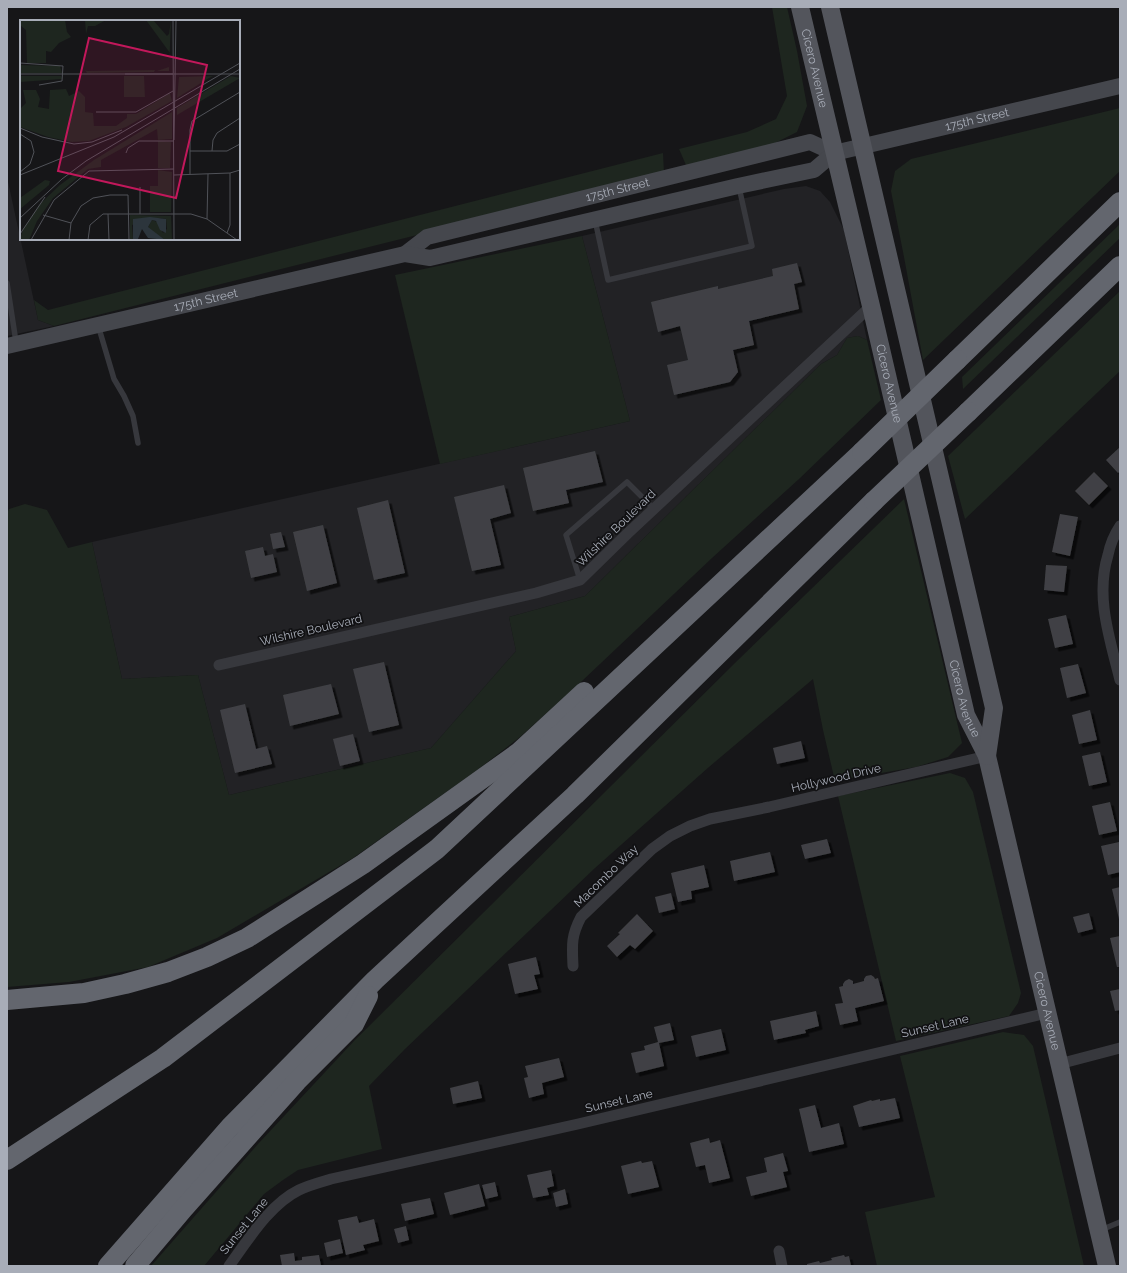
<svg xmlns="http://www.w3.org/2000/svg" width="1127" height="1273" font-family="Raleway,sans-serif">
  <defs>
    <filter id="shadow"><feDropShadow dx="3.5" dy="3.5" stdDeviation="0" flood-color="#0009"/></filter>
  </defs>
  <rect width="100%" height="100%" fill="#161618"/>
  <g fill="#222225">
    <path d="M 7,177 L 38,320 L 54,326 L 7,336 Z"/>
    <path d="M 806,186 L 820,191 L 830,202 L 844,230 L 867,340 L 858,336 L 847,338 L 837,355 L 821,364 L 585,596 L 509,617 L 516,651 L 431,748 L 229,795 L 198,675 L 122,679 L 92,542 L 630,421 L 582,236 L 784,189 Z"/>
  </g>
  <g fill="#1e261f">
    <path d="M 772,7 L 787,7 L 797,51 L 807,106 L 797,132 L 765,148 L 686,165 L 679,149 L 747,132 L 776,119 L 787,96 Z"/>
    <path d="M 1120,108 L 1120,171 L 923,360 L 904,257 L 891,191 L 895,171 L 911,159 Z"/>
    <path d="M 663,153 L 664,173 L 54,326 L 38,320 L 34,300 L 48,310 Z"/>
    <path d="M 1120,224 L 1120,238 L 963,389 L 962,377 Z"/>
    <path d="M 582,236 L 630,421 L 440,464 L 395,275 Z"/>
    <path d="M 1120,291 L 1120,371 L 965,519 L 948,456 Z"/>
    <path d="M 858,336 L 867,340 L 881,400 L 799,479 L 712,558 L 582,681 L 520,737 L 476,771 L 353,858 L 217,938 L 148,967 L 69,982 L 7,987 L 7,513 L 9,509 L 25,504 L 47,510 L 68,548 L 92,542 L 122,679 L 198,675 L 229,795 L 431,748 L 516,651 L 509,617 L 585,596 L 821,364 L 837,355 L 847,338 Z"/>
    <path d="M 904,499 L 962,743 L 948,757 L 916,767 L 835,781 L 823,730 L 813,679 L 709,767 L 595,868 L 405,1049 L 369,1086 L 382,1149 L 298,1170 L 283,1180 L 264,1194 L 204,1266 L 151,1266 L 258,1144 L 354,1041 L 736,662 Z"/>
    <path d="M 950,773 L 965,778 L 973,792 L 1021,993 L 1018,1003 L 1009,1016 L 896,1041 L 838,796 Z"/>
    <path d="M 1003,1032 L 1024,1035 L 1033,1046 L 1084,1266 L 877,1266 L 865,1212 L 935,1197 L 900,1056 Z"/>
  </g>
  <g fill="#404145" filter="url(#shadow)">
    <path d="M 797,263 L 802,282 L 794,284 L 799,309 L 749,321 L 754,345 L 733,350 L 738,372 L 730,382 L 674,395 L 667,365 L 688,360 L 680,326 L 658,332 L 651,302 L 718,286 L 718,289 L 773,276 L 772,269 Z"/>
    <path d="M 1120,447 L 1120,471 L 1118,473 L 1106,460 Z"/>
    <path d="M 595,451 L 603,482 L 566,490 L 569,503 L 533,511 L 523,468 Z"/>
    <path d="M 1094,472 L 1108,486 L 1089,505 L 1075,491 Z"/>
    <path d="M 504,485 L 511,513 L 490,519 L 501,565 L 472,571 L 454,497 Z"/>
    <path d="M 388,500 L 405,573 L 374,580 L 357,508 Z"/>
    <path d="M 1060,514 L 1078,517 L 1070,556 L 1052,552 Z"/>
    <path d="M 323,525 L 337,583 L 307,591 L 293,532 Z"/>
    <path d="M 281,532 L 285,547 L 273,549 L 270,534 Z"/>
    <path d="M 263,547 L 265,556 L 273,554 L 277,572 L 251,578 L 245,551 Z"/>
    <path d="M 1046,565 L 1067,566 L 1064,592 L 1044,590 Z"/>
    <path d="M 1066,615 L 1073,644 L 1055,648 L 1048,619 Z"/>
    <path d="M 384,662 L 399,725 L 369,732 L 353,669 Z"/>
    <path d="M 1078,664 L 1086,693 L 1067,698 L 1060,668 Z"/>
    <path d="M 331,684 L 339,714 L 290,726 L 283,695 Z"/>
    <path d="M 245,704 L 256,749 L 267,746 L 272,764 L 235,773 L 220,710 Z"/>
    <path d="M 1090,710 L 1097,740 L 1079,744 L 1072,715 Z"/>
    <path d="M 353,734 L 360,761 L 340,766 L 333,739 Z"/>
    <path d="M 801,741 L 805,758 L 777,764 L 773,748 Z"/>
    <path d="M 1100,752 L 1107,782 L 1089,786 L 1082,756 Z"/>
    <path d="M 1110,802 L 1117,831 L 1099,835 L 1092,806 Z"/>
    <path d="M 827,839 L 831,853 L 805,859 L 801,845 Z"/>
    <path d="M 1119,842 L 1120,846 L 1120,872 L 1108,875 L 1101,846 Z"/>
    <path d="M 770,852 L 775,872 L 734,881 L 730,861 Z"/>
    <path d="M 704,865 L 709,887 L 691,891 L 692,899 L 678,902 L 671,873 Z"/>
    <path d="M 1120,887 L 1120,919 L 1119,919 L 1112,889 Z"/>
    <path d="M 671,893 L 675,909 L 659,913 L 655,897 Z"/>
    <path d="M 1089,913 L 1093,929 L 1078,933 L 1073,917 Z"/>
    <path d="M 637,914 L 653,931 L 635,949 L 630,945 L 617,957 L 607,946 L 620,934 L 618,933 Z"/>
    <path d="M 1120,936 L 1120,967 L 1117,967 L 1110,938 Z"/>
    <path d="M 536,957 L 540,974 L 534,975 L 538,989 L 515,994 L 508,964 Z"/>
    <path d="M 871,975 L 874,977 L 875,979 L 878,978 L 884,1001 L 855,1008 L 858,1021 L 840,1025 L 835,1004 L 843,1003 L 839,987 L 843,986 L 843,984 L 845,981 L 849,979 L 853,981 L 853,984 L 864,981 L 864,979 L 866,976 Z"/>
    <path d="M 1120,989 L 1120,1010 L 1115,1011 L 1110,991 Z"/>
    <path d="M 816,1011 L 819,1026 L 805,1030 L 806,1033 L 774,1040 L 770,1021 Z"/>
    <path d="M 670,1023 L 674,1040 L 659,1043 L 664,1066 L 636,1073 L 631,1053 L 645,1050 L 644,1046 L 658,1042 L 654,1027 Z"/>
    <path d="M 721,1029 L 726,1050 L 696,1057 L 691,1036 Z"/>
    <path d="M 559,1058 L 564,1077 L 542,1083 L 544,1094 L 529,1098 L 524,1078 L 528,1077 L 525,1066 Z"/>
    <path d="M 478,1081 L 482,1098 L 453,1104 L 450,1088 Z"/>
    <path d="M 895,1098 L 900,1118 L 859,1127 L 853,1106 L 871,1100 L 872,1101 L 880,1099 L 880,1101 Z"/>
    <path d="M 815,1105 L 821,1128 L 839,1123 L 844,1144 L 809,1152 L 799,1109 Z"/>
    <path d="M 709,1138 L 710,1143 L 720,1140 L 730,1178 L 709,1183 L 705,1165 L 696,1167 L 690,1143 Z"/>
    <path d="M 783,1153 L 788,1171 L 783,1172 L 787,1187 L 751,1196 L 746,1177 L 767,1172 L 764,1158 Z"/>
    <path d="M 641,1161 L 642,1163 L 652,1161 L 659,1187 L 628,1194 L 621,1166 Z"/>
    <path d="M 551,1170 L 554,1186 L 547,1188 L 549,1195 L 533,1198 L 527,1175 Z"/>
    <path d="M 495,1182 L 498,1196 L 486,1199 L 482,1185 Z"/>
    <path d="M 479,1184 L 485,1206 L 450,1215 L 444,1193 Z"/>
    <path d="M 565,1189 L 568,1204 L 556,1207 L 553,1193 Z"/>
    <path d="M 430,1198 L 434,1214 L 405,1221 L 401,1204 Z"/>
    <path d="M 357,1216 L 359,1223 L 374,1219 L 379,1241 L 363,1245 L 365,1250 L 346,1255 L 338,1220 Z"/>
    <path d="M 406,1226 L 409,1240 L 398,1243 L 394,1229 Z"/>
    <path d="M 340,1239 L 343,1253 L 327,1257 L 324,1243 Z"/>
    <path d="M 294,1253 L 295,1261 L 302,1260 L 302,1257 L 319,1255 L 321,1266 L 282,1266 L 280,1255 Z"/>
    <path d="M 844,1255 L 845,1257 L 849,1256 L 851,1266 L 807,1266 L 807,1264 L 819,1261 L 820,1263 L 832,1260 L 831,1258 Z"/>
  </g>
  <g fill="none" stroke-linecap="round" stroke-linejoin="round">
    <g stroke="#37383d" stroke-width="5.5">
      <path d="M 595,220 L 608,280 L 752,246 L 739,187"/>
      <path d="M 7,283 L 16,342"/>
      <path d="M 98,325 L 114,379 L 124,396 L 133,416 L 138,443"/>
      <path d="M 580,580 L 566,535 L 627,482 L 654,509"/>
      <path d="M 1101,1230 L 1120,1222"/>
    </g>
    <g stroke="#37383d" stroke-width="11">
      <path d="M 1120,526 C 1114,535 1110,545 1108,555 C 1095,597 1110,639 1120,680"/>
      <path d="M 219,665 L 536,593 L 580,580 L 627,534 L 871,306"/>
      <path d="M 573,966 C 572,945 571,936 581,917 L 652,849 L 670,836 L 690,826 L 710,819 L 769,807 L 987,756"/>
      <path d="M 1059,1064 L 1120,1048"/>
      <path d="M 779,1251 L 782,1266"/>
      <path d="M 229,1266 C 248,1240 270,1204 299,1190 C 309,1185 321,1182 331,1179 L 578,1124 L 1047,1013"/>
    </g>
    <g stroke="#45474d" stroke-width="16">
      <path id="s1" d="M 405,254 L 427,237 L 810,142 L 834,153"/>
      <path id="s2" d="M 7,346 L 405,254 L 430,258 L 738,186 L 814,170 L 834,153 L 1120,86"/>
    </g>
    <g stroke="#53555c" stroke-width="18">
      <path id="s3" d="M 800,7 L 871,306 L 966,715 L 987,756 L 1107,1266"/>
      <path d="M 830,7 L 994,708 L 987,756"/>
    </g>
    <g stroke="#63666e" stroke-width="20">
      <path d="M 957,360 L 1120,202"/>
      <path d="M 968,412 L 1120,266"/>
      <path d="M 7,1000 L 84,993 L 125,984 L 168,972 L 207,957 L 247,938 L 363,864 L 518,753 L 584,692"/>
      <path d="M 7,1160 L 163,1058 L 437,849 L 862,452"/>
      <path d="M 108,1266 L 230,1127 L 375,980 L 575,795 L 874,501"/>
      <path d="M 135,1266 L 184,1208 L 297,1081 L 354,1024 L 368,996"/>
    </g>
    <g stroke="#63666e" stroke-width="20">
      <path d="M 862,452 L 957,360"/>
      <path d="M 874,501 L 968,412"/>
    </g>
  </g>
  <g text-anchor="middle" stroke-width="3.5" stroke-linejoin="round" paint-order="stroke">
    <g font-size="12" fill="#a8adb8" stroke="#111113">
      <text dy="4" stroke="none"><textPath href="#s3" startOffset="63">Cicero Avenue</textPath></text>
      <text dy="4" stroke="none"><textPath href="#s2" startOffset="1001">175th Street</textPath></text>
      <text dy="4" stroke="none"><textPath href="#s1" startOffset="224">175th Street</textPath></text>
      <text dy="4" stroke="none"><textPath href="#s2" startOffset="204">175th Street</textPath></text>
      <text dy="4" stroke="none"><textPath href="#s3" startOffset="387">Cicero Avenue</textPath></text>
      <text transform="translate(616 528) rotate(-44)" y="4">Wilshire Boulevard</text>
      <text transform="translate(311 630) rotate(-13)" y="4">Wilshire Boulevard</text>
      <text dy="4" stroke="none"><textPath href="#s3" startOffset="711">Cicero Avenue</textPath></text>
      <text transform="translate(836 778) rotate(-13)" y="4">Hollywood Drive</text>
      <text transform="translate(606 876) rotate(-44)" y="4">Macombo Way</text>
      <text dy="4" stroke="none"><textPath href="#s3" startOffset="1035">Cicero Avenue</textPath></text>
      <text transform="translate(935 1026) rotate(-13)" y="4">Sunset Lane</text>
      <text transform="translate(619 1101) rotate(-13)" y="4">Sunset Lane</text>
      <text transform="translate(244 1226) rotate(-51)" y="4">Sunset Lane</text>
    </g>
  </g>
  <g transform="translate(20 20)">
    <rect width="220" height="220" fill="#161618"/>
    <path d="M 1,0 L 45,0 L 47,12 L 51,17 L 39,23 L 31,32 L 26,31 L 26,43 L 7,43 L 6,10 L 0,5 ZM 65,0 L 86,0 L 75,6 L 68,6 L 66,14 ZM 126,0 L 133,0 L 147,16 L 149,14 L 151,0 L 149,51 L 137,51 L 149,47 L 150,33 ZM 0,45 L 40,46 L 42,53 L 0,53 ZM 65,50 L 67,51 L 135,50 L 134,52 L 67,53 ZM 0,56 L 41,56 L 42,59 L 0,62 ZM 104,56 L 124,56 L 125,77 L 104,77 ZM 193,56 L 189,58 L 157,78 L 159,57 ZM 211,56 L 220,58 L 157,95 L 157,88 ZM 46,69 L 49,76 L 59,71 L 65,77 L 65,92 L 73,93 L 74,106 L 96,106 L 107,98 L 107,94 L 116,94 L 150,73 L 152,81 L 106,107 L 69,121 L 52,122 L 28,117 L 0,107 L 0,89 L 6,83 L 3,70 L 16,70 L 20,79 L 18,87 L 29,89 L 30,70 ZM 152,92 L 152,119 L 138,120 L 137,109 L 81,140 L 81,147 L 68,149 L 33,178 L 17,201 L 9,220 L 0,220 L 3,209 L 21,183 L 40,165 L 74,140 ZM 138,121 L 151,122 L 150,148 L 138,148 ZM 138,150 L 152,152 L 151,192 L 130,192 L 130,166 L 138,166 ZM 25,160 L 30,161 L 29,165 L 0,189 L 0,178 ZM 110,195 L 151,196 L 152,220 L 145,220 L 130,210 L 128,207 L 132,200 L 137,202 L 143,213 L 147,209 L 146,199 L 139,198 L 112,205 L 113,220 L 110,220 Z" fill="#1e261f"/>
    <path d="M 130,197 L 146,199 L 146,213 L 140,210 L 136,201 L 132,200 L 128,207 L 145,220 L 128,218 L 122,209 L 118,219 L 113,220 L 113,199 Z" fill="#2c353c"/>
    <path fill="none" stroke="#505258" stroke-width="1" d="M 153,0 L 154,220M 0,43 L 43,46 L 42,61 L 19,65M 0,54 L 153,54M 105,54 L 153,54M 154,54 L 220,54M 76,92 L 116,92 L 153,71M 0,108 L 22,117 L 54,124 L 72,122 L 102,110M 0,114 L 11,121 L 14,132 L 10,144 L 0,152M 154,120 L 156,0M 170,131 L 207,131 L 220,124M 192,131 L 193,120 L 197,113 L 220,98M 106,133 L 108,128 L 119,121 L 153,121M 170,154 L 170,110 L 172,101 L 220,72M 0,155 L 94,117 L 220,43M 154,155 L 210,153 L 220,150M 88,194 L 89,220M 120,194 L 120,167M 23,195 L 51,203M 0,198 L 42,159 L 66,141 L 220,49M 187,199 L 188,154M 207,213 L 210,205 L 210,153M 0,214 L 25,177M 11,220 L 34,180 L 69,151 L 154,149M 49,220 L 51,203 L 61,186 L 73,178 L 90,175 L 108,175 L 109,220M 68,220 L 70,205 L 83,194 L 171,194 L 187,199 L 217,220"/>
    <path fill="#c2185b" fill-opacity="0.15" stroke="#c2185b" stroke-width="2" d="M 69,18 L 187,45 L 156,178 L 38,151 Z"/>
    <rect width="220" height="220" fill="none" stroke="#a8adb8" stroke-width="2"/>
  </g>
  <rect width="1127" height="1273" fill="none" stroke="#a8adb8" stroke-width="16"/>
</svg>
